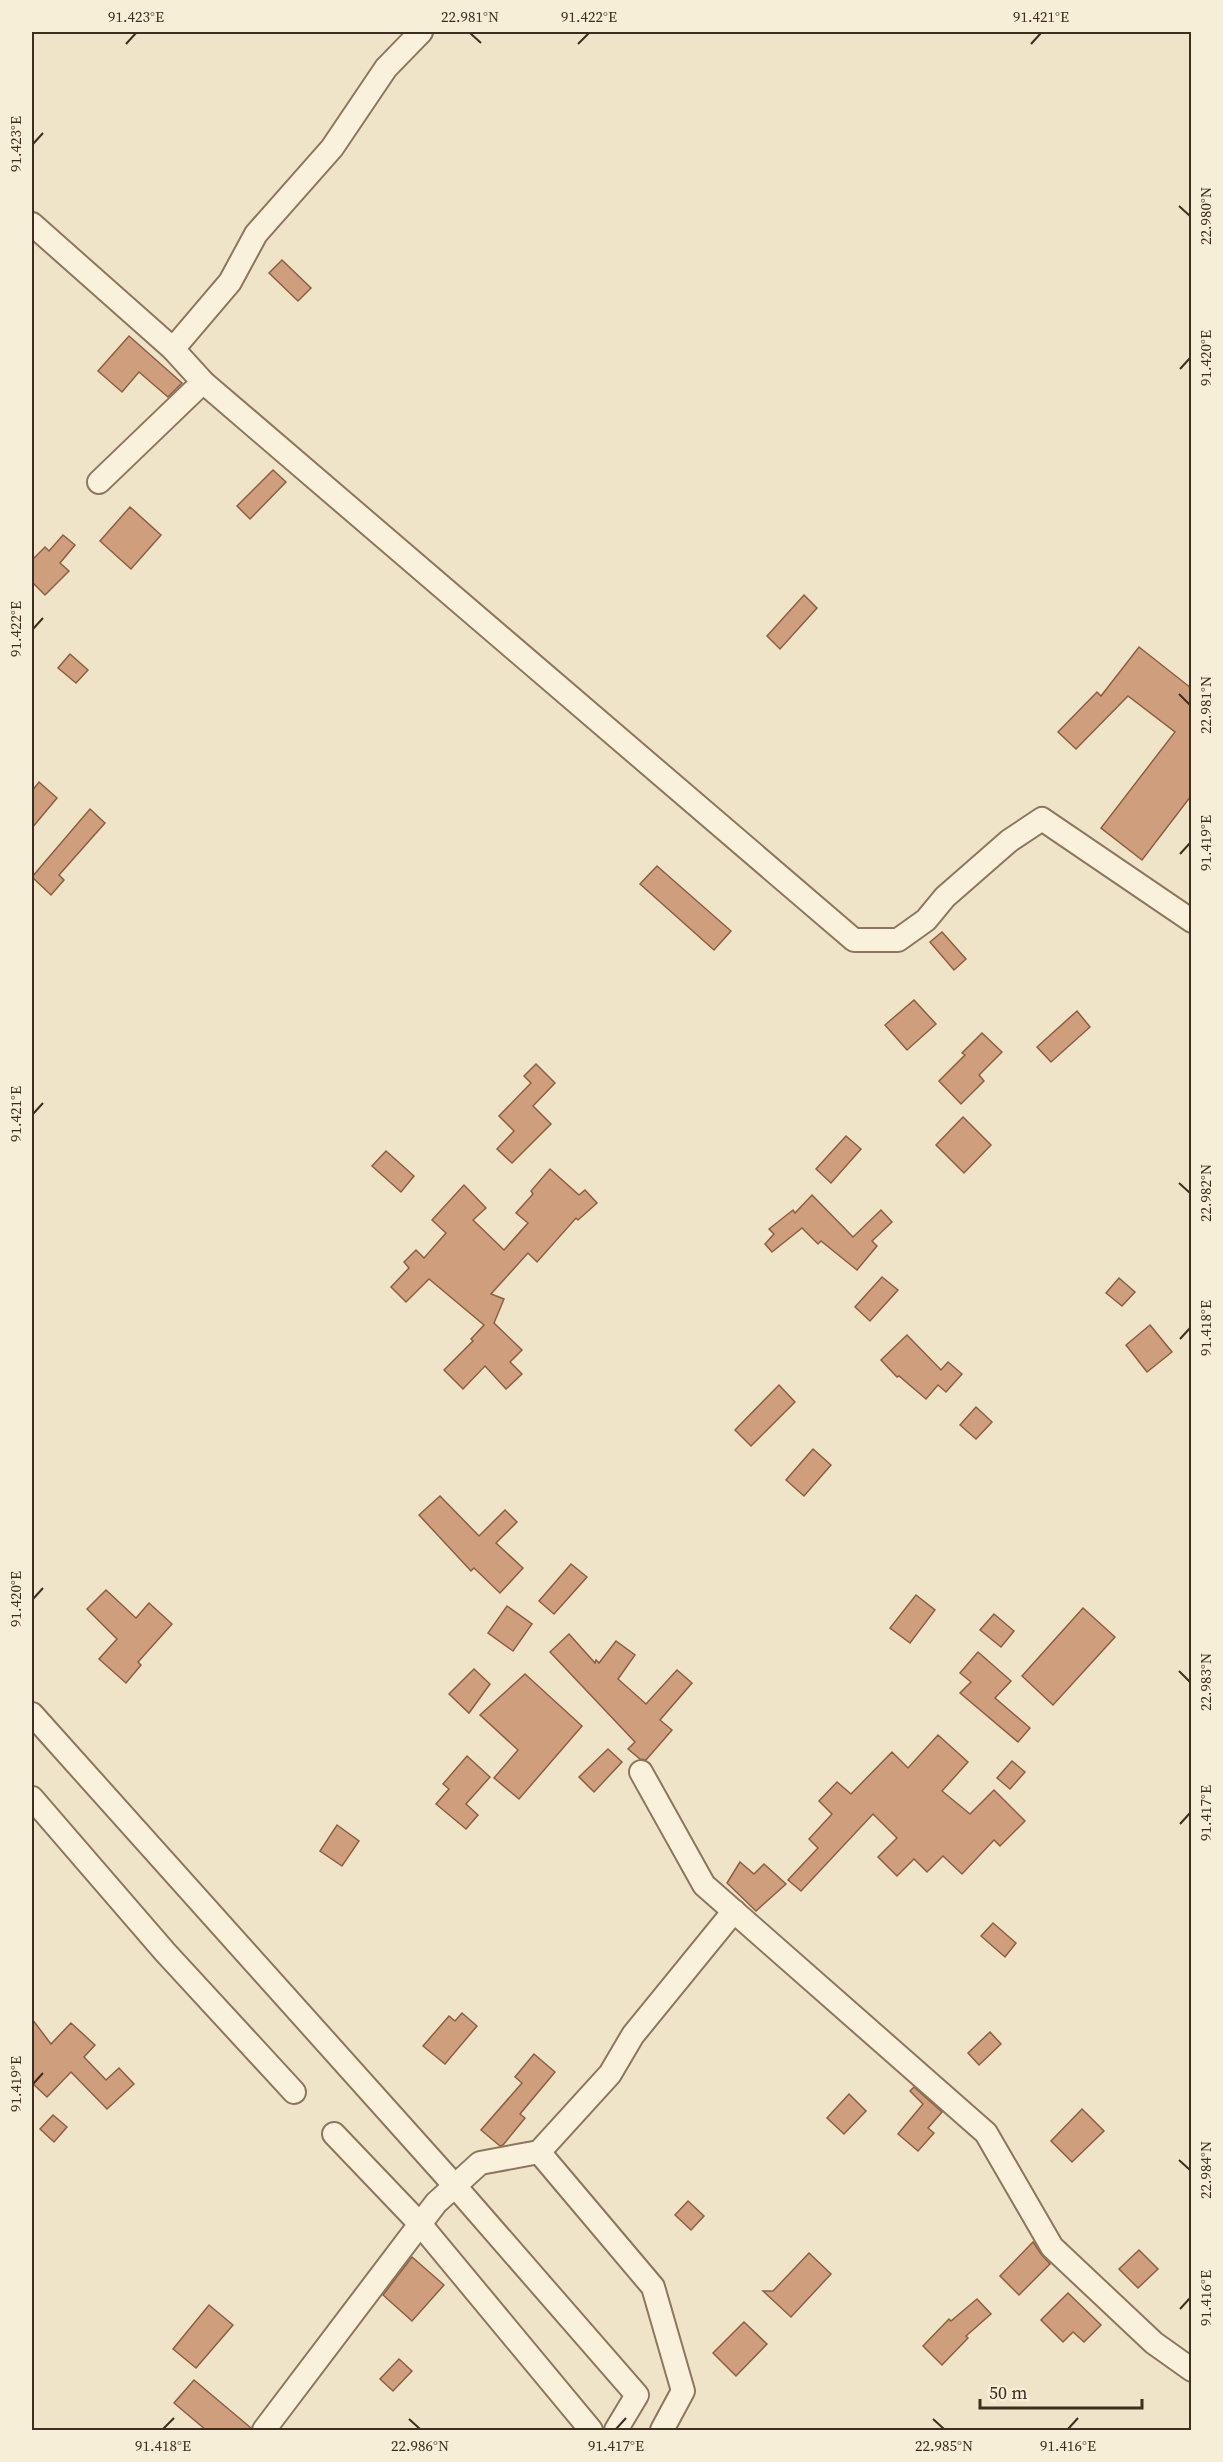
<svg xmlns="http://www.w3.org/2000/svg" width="1223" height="2462" font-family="'Source Serif 4',serif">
  <rect width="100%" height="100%" fill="#f0e4c8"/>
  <g fill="#cf9f7d" stroke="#8d5f41" stroke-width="1.5">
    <path d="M 282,260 L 311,288 L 298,301 L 269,273 Z"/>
    <path d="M 129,336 L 182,383 L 168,397 L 139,372 L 122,392 L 98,371 Z"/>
    <path d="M 273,470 L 286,482 L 250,519 L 237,506 Z"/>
    <path d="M 130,507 L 161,535 L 131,569 L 100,541 Z"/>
    <path d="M 63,535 L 75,545 L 60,563 L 69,571 L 45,595 L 32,582 L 32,560 L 45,547 L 49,551 Z"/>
    <path d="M 804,595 L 817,608 L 780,649 L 767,636 Z"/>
    <path d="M 1139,647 L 1191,688 L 1191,796 L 1142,860 L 1101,828 L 1175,732 L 1128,696 L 1076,749 L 1058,732 L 1097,692 L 1101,696 Z"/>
    <path d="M 70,654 L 88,670 L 76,683 L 58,668 Z"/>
    <path d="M 39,782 L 57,798 L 32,828 L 32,791 Z"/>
    <path d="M 90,809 L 105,823 L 59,875 L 64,880 L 51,895 L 32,877 Z"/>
    <path d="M 657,866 L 731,931 L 714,950 L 640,884 Z"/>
    <path d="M 942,932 L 966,959 L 954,970 L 930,942 Z"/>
    <path d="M 914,1000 L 936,1024 L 907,1050 L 885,1025 Z"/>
    <path d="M 1077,1011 L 1090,1027 L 1051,1062 L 1037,1047 Z"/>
    <path d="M 982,1033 L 1002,1052 L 979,1075 L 984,1081 L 961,1104 L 939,1081 L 965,1055 L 962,1053 Z"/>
    <path d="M 536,1064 L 555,1083 L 533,1106 L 551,1124 L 512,1163 L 497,1149 L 514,1131 L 499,1116 L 531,1083 L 524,1076 Z"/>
    <path d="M 963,1117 L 991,1145 L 964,1173 L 936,1145 Z"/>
    <path d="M 846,1136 L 861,1149 L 831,1183 L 816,1169 Z"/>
    <path d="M 386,1151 L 414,1176 L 401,1192 L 372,1166 Z"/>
    <path d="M 550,1169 L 579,1195 L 585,1190 L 597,1203 L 578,1220 L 576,1218 L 537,1262 L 528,1253 L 491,1294 L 504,1299 L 494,1323 L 522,1350 L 510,1362 L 522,1374 L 506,1389 L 485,1366 L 463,1389 L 444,1370 L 473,1341 L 471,1339 L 484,1325 L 429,1279 L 406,1302 L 391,1287 L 409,1268 L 404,1262 L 416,1250 L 424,1258 L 446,1233 L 432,1220 L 464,1185 L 486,1208 L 473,1220 L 504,1250 L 528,1223 L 516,1213 L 533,1194 L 531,1191 Z"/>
    <path d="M 812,1195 L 853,1237 L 881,1210 L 892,1222 L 872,1241 L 877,1246 L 857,1270 L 821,1241 L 818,1244 L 802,1228 L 772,1252 L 765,1244 L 774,1234 L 769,1229 L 793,1210 L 795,1213 Z"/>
    <path d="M 882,1277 L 898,1290 L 870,1321 L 855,1307 Z"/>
    <path d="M 1119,1278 L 1135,1292 L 1122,1306 L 1106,1293 Z"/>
    <path d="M 1150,1325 L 1172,1352 L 1147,1372 L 1126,1345 Z"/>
    <path d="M 907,1335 L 941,1370 L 948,1362 L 962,1374 L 946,1392 L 938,1385 L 926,1399 L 899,1376 L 897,1377 L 881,1360 Z"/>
    <path d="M 779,1385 L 795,1402 L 751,1446 L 735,1430 Z"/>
    <path d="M 976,1407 L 992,1422 L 976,1439 L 960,1425 Z"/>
    <path d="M 813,1449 L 831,1465 L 804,1496 L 786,1480 Z"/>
    <path d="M 440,1496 L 479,1536 L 505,1510 L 517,1522 L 496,1543 L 523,1568 L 500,1593 L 474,1568 L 471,1571 L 419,1515 Z"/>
    <path d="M 571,1564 L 587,1577 L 554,1614 L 539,1601 Z"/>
    <path d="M 106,1590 L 136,1618 L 149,1603 L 172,1624 L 138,1662 L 141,1665 L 126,1683 L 99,1659 L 117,1639 L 87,1609 Z"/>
    <path d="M 916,1595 L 935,1610 L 910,1643 L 890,1628 Z"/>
    <path d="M 507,1606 L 532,1624 L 513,1651 L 488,1633 Z"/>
    <path d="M 1083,1608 L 1115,1637 L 1053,1705 L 1022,1676 Z"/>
    <path d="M 994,1614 L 1014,1631 L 1001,1647 L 980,1630 Z"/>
    <path d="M 569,1634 L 595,1663 L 596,1660 L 599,1663 L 616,1641 L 635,1655 L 618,1679 L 646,1704 L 677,1670 L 692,1683 L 660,1720 L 672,1730 L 646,1760 L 640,1759 L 628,1749 L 635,1742 L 550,1652 Z"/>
    <path d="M 978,1652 L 1011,1681 L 995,1698 L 1030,1728 L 1018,1742 L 960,1693 L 971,1682 L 960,1673 Z"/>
    <path d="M 474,1669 L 490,1684 L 469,1713 L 449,1694 Z"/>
    <path d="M 525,1674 L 582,1726 L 519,1799 L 494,1778 L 518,1750 L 480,1715 Z"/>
    <path d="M 938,1735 L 968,1762 L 942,1791 L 970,1814 L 994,1790 L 1025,1821 L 1000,1846 L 994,1840 L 962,1874 L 943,1856 L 927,1872 L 914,1859 L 897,1876 L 878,1857 L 897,1838 L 873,1814 L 801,1891 L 788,1880 L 818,1848 L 809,1839 L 832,1814 L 819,1801 L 837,1782 L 851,1794 L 892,1752 L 908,1768 Z"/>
    <path d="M 608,1749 L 622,1762 L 594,1792 L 579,1777 Z"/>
    <path d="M 467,1756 L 490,1777 L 466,1804 L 478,1815 L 466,1829 L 436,1804 L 449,1789 L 443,1784 Z"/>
    <path d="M 1012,1761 L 1025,1772 L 1010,1789 L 997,1778 Z"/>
    <path d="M 337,1825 L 359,1841 L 342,1866 L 320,1851 Z"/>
    <path d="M 740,1862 L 754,1874 L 764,1864 L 786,1884 L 756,1911 L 727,1883 Z"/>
    <path d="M 993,1923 L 1016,1943 L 1005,1957 L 981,1936 Z"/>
    <path d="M 462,2013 L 477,2026 L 445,2064 L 423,2046 L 449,2016 L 455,2021 Z"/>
    <path d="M 32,2019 L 51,2044 L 71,2023 L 95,2045 L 84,2057 L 106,2080 L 119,2068 L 134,2084 L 107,2109 L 71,2072 L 47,2097 L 32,2083 Z"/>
    <path d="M 990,2032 L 1001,2044 L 979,2065 L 968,2053 Z"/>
    <path d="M 534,2054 L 555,2072 L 520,2114 L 525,2118 L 503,2145 L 500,2146 L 481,2130 L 522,2083 L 515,2077 Z"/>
    <path d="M 914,2087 L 942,2112 L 928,2128 L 934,2133 L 918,2151 L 898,2134 L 923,2104 L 910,2091 Z"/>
    <path d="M 849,2094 L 866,2111 L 844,2134 L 827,2118 Z"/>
    <path d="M 1082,2109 L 1104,2131 L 1072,2162 L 1051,2141 Z"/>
    <path d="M 53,2115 L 67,2127 L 54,2142 L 40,2129 Z"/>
    <path d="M 688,2201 L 704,2216 L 691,2230 L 675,2215 Z"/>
    <path d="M 1033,2242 L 1041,2254 L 1050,2264 L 1019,2295 L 1000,2276 Z"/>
    <path d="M 1139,2250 L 1158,2269 L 1138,2288 L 1119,2269 Z"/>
    <path d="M 809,2253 L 831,2274 L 791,2317 L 763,2291 L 773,2291 Z"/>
    <path d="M 412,2257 L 444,2285 L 412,2321 L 383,2295 Z"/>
    <path d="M 1068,2293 L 1101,2325 L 1084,2342 L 1073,2332 L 1063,2342 L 1041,2320 Z"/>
    <path d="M 977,2299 L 991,2314 L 966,2336 L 968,2338 L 942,2365 L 923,2346 L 949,2319 L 951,2321 Z"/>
    <path d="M 209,2305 L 233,2325 L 196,2368 L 173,2349 Z"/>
    <path d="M 744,2322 L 767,2344 L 736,2376 L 713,2353 Z"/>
    <path d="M 399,2359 L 412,2371 L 393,2391 L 380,2379 Z"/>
    <path d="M 194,2380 L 251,2428 L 251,2430 L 206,2430 L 174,2403 Z"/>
  </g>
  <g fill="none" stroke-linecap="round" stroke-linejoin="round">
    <defs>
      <g id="street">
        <path d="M 32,224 L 173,349 L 203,382 L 854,940 L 898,940 L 926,920 L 945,897 L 1009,841 L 1042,819 L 1192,921"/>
        <path d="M 173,349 L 230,282 L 256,234 L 332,148 L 386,68 L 421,32"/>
        <path d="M 99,482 L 203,382"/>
        <path d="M 32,1714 L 455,2186 L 637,2395 L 616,2430"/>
        <path d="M 641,1772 L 704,1885 L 986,2133 L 1052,2247 L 1154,2343 L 1192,2370"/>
        <path d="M 32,1798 L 165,1952 L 294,2092"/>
        <path d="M 334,2134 L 420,2224 L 591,2430"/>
        <path d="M 539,2152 L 653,2287 L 683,2391 L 662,2430"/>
        <path d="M 264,2430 L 436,2203 L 480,2163 L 539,2152 L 610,2074 L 633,2035 L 734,1911"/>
      </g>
    </defs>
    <use href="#street" stroke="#8d765c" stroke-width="26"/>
    <use href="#street" stroke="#faf1dc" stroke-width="22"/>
  </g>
  <path fill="none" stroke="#3d2e20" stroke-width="2" d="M 470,33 L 481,43M 126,44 L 136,33M 578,44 L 589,33M 1031,44 L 1041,33M 33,144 L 43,133M 1179,206 L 1190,216M 1180,369 L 1190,358M 33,629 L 43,618M 1179,694 L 1190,705M 1180,854 L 1190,843M 33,1114 L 43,1103M 1179,1183 L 1190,1193M 1180,1339 L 1190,1328M 33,1599 L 43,1588M 1179,1671 L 1190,1682M 1180,1824 L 1190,1813M 33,2084 L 43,2073M 1179,2160 L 1190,2170M 1180,2309 L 1190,2298M 409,2419 L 420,2429M 933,2419 L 944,2429M 163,2429 L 174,2418M 616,2429 L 626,2418M 1068,2429 L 1078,2418"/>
  <rect width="1223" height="2462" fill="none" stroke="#f7eed8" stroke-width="66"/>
  <path d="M980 2399v9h162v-9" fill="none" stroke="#3d2e20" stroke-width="3"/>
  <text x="989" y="2399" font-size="18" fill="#3d2e20" stroke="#f7eed8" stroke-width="4.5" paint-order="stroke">50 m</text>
  <rect x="33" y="33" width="1157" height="2396" fill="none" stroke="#3d2e20" stroke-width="2"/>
  <g font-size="15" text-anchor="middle" fill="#3d2e20">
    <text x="136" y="22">91.423°E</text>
    <text x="470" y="22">22.981°N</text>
    <text x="589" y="22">91.422°E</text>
    <text x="1041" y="22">91.421°E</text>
    <text transform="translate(16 144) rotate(-90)" y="5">91.423°E</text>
    <text transform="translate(1206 216) rotate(-90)" y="5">22.980°N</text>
    <text transform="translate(1206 358) rotate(-90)" y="5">91.420°E</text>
    <text transform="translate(16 629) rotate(-90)" y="5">91.422°E</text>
    <text transform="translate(1206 705) rotate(-90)" y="5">22.981°N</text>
    <text transform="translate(1206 843) rotate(-90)" y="5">91.419°E</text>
    <text transform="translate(16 1114) rotate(-90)" y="5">91.421°E</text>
    <text transform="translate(1206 1193) rotate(-90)" y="5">22.982°N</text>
    <text transform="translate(1206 1328) rotate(-90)" y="5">91.418°E</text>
    <text transform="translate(16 1599) rotate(-90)" y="5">91.420°E</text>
    <text transform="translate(1206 1682) rotate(-90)" y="5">22.983°N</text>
    <text transform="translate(1206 1813) rotate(-90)" y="5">91.417°E</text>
    <text transform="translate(16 2084) rotate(-90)" y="5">91.419°E</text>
    <text transform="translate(1206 2170) rotate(-90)" y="5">22.984°N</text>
    <text transform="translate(1206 2298) rotate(-90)" y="5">91.416°E</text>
    <text x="163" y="2451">91.418°E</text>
    <text x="420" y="2451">22.986°N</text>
    <text x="616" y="2451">91.417°E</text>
    <text x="944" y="2451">22.985°N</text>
    <text x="1068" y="2451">91.416°E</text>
  </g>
</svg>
